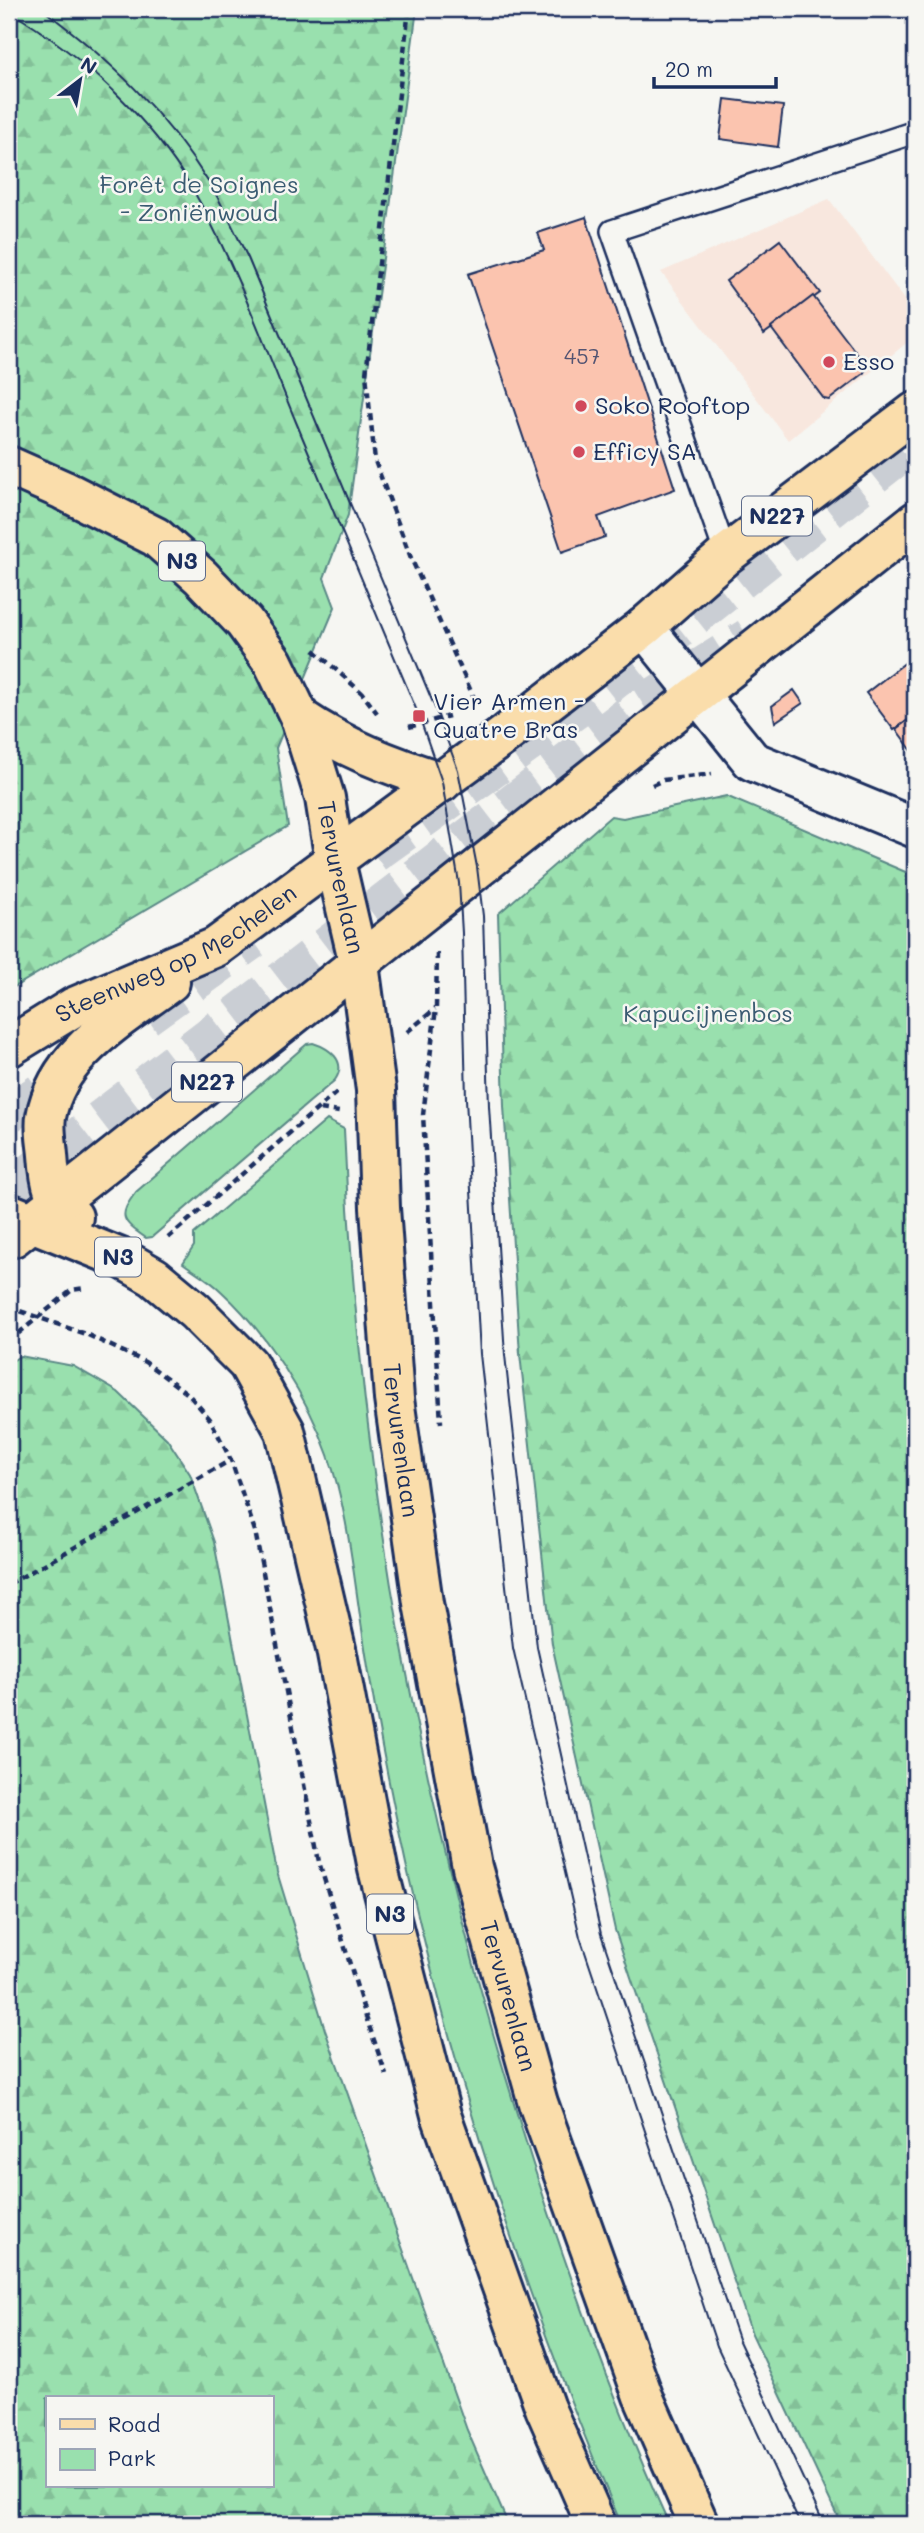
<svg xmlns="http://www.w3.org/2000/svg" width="924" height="2533" font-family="Mali,sans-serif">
  <defs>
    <pattern id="forest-firs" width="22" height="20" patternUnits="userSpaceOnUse" patternTransform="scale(1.75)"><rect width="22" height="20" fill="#99e0ae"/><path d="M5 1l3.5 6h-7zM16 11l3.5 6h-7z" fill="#83c098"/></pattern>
  </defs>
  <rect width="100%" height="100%" fill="#f6f6f2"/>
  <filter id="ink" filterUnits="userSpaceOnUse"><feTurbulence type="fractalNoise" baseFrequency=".0143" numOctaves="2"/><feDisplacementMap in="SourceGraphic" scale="14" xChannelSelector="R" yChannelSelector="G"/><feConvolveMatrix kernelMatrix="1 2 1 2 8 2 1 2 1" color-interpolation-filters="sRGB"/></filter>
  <g filter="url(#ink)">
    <path fill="#f8e7de" d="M 829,199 L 915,313 L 915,336 L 788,440 L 661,272 Z"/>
    <g fill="#99e0ae" stroke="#5a8886" stroke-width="2">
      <path d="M 313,1043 C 329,1048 348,1061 335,1080 L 152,1237 L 146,1238 C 122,1221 117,1217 136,1192 L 307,1044 Z"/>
      <path d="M 327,1120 L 344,1129 C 357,1464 419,1798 518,2117 C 561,2255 609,2393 669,2524 L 621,2524 C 530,2311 457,2090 406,1864 C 389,1786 374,1708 362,1629 C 353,1572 348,1511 328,1455 C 308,1398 266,1332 221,1291 C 210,1280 195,1272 183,1263 L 194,1246 L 194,1234 Z"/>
    </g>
    <g fill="url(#forest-firs)" stroke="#5a8886" stroke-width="2" fill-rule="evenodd">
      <path d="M 9,9 L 417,9 L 348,515 L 324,578 L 335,607 L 276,748 L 288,826 L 9,990 Z"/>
      <path d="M 726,796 L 915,876 L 915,2524 L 841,2524 L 752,2334 L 615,1930 L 552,1644 L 520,1354 L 504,1106 L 498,914 L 611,816 L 623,818 Z"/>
      <path d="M 20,1356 L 73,1366 L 118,1392 L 167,1439 L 190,1474 L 214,1542 L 277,1872 L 325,2030 L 467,2430 L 508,2524 L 9,2524 L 9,1363 ZM 47,2398 L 271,2398 L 271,2486 L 47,2486 Z"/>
    </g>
    <g fill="#fbc4af" stroke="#1b2f5e" stroke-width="2">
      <path d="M 725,99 L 783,106 L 778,147 L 720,139 Z"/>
      <path d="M 586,217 L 675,489 L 598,517 L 605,537 L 562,552 L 468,274 L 544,250 L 538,233 Z"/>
      <path d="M 780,240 L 820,293 L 764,334 L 726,281 Z"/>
      <path d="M 813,296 L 867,367 L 863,374 L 829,400 L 824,399 L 771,328 Z"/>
      <path d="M 915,655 L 915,715 L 894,730 L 866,693 Z"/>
      <path d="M 794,690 L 803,703 L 775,722 L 772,706 Z"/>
      <path d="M 915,715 L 915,755 L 896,729 Z"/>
    </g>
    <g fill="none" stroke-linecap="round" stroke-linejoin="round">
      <g stroke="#caced4" stroke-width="38" stroke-dasharray="38 19" stroke-linecap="butt">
        <path d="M 374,854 L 590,700 L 915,443"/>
        <path d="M 146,1017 L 253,940"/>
        <path d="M 9,1114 L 74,1068"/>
        <path d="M 9,1189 L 642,704 L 748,637"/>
      </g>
      <defs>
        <path id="service" d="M 726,555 L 612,231 L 915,132"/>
        <path id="tertiary" d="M 644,627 L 752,761 L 915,828"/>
        <g id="primary">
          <path id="s1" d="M 9,466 L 63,490 L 156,537 L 201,577 L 244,622 L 273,662 L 300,718 L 325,798 L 335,861 L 359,964 L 376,1090 L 380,1208 L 394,1399 L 423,1603 L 472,1867 L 538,2103 L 643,2396 L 699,2524"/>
          <path d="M 300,718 C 344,748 391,766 442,782"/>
          <path id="s2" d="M 9,1047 L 74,1007 L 216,947 L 506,734 L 644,627 L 726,555 L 915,412"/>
          <path d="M 9,1213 L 123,1259 L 154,1277 L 195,1311 L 248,1364 L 285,1431 L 336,1649 L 378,1869 L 441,2115 L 545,2408 L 596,2524"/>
          <path d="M 73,1217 C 52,1196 50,1185 48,1155 C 47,1143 44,1129 46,1117 C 57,1053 122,1018 170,982"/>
          <path d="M 13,1237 L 915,522"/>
        </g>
      </defs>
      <use href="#service" stroke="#1b2f5e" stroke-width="26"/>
      <use href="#tertiary" stroke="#1b2f5e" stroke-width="44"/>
      <use href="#primary" stroke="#1b2f5e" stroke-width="44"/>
      <g stroke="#1b2f5e" stroke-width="4.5" stroke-dasharray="7 5" stroke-linecap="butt">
        <path d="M 409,9 L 366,374 L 375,461 L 411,558 L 474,698"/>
        <path d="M 314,650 L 362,693 L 377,713"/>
        <path d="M 409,727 L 449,716"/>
        <path d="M 652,785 L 663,780 L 712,774"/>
        <path d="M 437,953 L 436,1008 L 423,1115 L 441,1423"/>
        <path d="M 407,1032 L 435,1009"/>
        <path d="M 320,1109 L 339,1112"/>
        <path d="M 168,1238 L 337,1092"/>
        <path d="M 88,1335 L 145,1362 L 188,1394 L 210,1419 L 231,1460 L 255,1531 L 319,1862 L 366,2017 L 386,2075"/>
        <path d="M 9,1341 L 72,1290 L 85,1288"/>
        <path d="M 9,1584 L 231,1460"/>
      </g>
      <use href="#service" stroke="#f6f6f2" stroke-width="21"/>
      <use href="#tertiary" stroke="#f6f6f2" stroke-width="38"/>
      <use href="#primary" stroke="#faddab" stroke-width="38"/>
      <g stroke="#1b2f5e" stroke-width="2">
        <path d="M 42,9 C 113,62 163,110 211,186 C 225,209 236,234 248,258 L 436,710 L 458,770 L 477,867 L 483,916 L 489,1106 L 505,1355 L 537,1647 L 601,1934 L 738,2339 L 824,2524"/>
        <path d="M 9,11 C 82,55 149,116 193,190 C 235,263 264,345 296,422 C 337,520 378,618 419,716 L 442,782 L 459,883 L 462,933 L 466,1099 L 480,1354 L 513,1648 L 580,1937 L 717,2346 L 800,2524"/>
      </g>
      <path stroke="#1b2f5e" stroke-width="4.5" stroke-dasharray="7 5" stroke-linecap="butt" d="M 9,1307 L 88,1335"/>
    </g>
  </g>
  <g fill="#d1495b" stroke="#f6f6f2" stroke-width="2.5">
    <circle cx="829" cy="362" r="7"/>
    <circle cx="581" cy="406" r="7"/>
    <circle cx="579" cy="452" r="7"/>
    <rect x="412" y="709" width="14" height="14" rx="3.5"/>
  </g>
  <g text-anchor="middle" stroke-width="5" stroke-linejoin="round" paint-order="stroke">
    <g font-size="21" fill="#535472">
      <text x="582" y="364">457</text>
    </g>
    <g fill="#f6f6f2" stroke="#5d6b8a" stroke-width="2">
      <rect x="742" y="496.5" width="70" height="39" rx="5"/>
      <rect x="159" y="541.5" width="46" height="39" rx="5"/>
      <rect x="172" y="1062.5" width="70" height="39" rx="5"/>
      <rect x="95" y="1237.5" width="46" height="39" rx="5"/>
      <rect x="367" y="1894.5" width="46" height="39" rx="5"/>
    </g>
    <g font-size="23" font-weight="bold" fill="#1b2f5e">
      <text x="777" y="524">N227</text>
      <text x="182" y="569">N3</text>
      <text x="207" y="1090">N227</text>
      <text x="118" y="1265">N3</text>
      <text x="390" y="1922">N3</text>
    </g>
    <g font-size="24" fill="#3a5b72" stroke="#f6f6f2">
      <text x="199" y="193">Forêt de Soignes<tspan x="199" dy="28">- Zoniënwoud</tspan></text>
      <text x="708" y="1022">Kapucijnenbos</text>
    </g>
    <g font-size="24" fill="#1b2f5e" stroke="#f6f6f2" text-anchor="start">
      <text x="843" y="370">Esso</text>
      <text x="595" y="414">Soko Rooftop</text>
      <text x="593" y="460">Efficy SA</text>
      <text x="433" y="710">Vier Armen -<tspan x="433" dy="28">Quatre Bras</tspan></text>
    </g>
    <g font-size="24" fill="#1b2f5e" stroke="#f6f6f2">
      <text dy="8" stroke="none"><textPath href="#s1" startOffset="562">Tervurenlaan</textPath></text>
      <text dy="8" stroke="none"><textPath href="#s2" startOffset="192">Steenweg op Mechelen</textPath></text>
      <text dy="8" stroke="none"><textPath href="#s1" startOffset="1129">Tervurenlaan</textPath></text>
      <text dy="8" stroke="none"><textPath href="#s1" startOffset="1696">Tervurenlaan</textPath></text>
    </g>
  </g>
  <rect width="924" height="2533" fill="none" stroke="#f6f6f2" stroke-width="35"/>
  <rect x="18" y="18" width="889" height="2498" fill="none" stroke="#1b2f5e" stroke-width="2.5" filter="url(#ink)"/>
  <rect x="46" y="2396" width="228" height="91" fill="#f6f6f2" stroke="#9ea6b7" stroke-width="2"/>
  <rect x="60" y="2419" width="35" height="10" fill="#faddab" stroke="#9ea6b7" stroke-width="2"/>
  <text x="108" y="2432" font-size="21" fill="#1b2f5e">Road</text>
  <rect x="60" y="2449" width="35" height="21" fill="#99e0ae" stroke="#9ea6b7" stroke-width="2"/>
  <text x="108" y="2466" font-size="21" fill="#1b2f5e">Park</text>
  <g transform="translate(80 80) rotate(31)" stroke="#f6f6f2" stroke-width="5" paint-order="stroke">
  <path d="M0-5L12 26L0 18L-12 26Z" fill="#1b2f5e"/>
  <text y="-10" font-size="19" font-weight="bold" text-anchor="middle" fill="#1b2f5e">N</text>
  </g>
  <path d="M654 77v10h122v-10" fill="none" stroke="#1b2f5e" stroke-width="3.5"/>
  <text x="665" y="77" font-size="21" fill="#1b2f5e" stroke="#f6f6f2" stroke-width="5" paint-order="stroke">20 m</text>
</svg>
